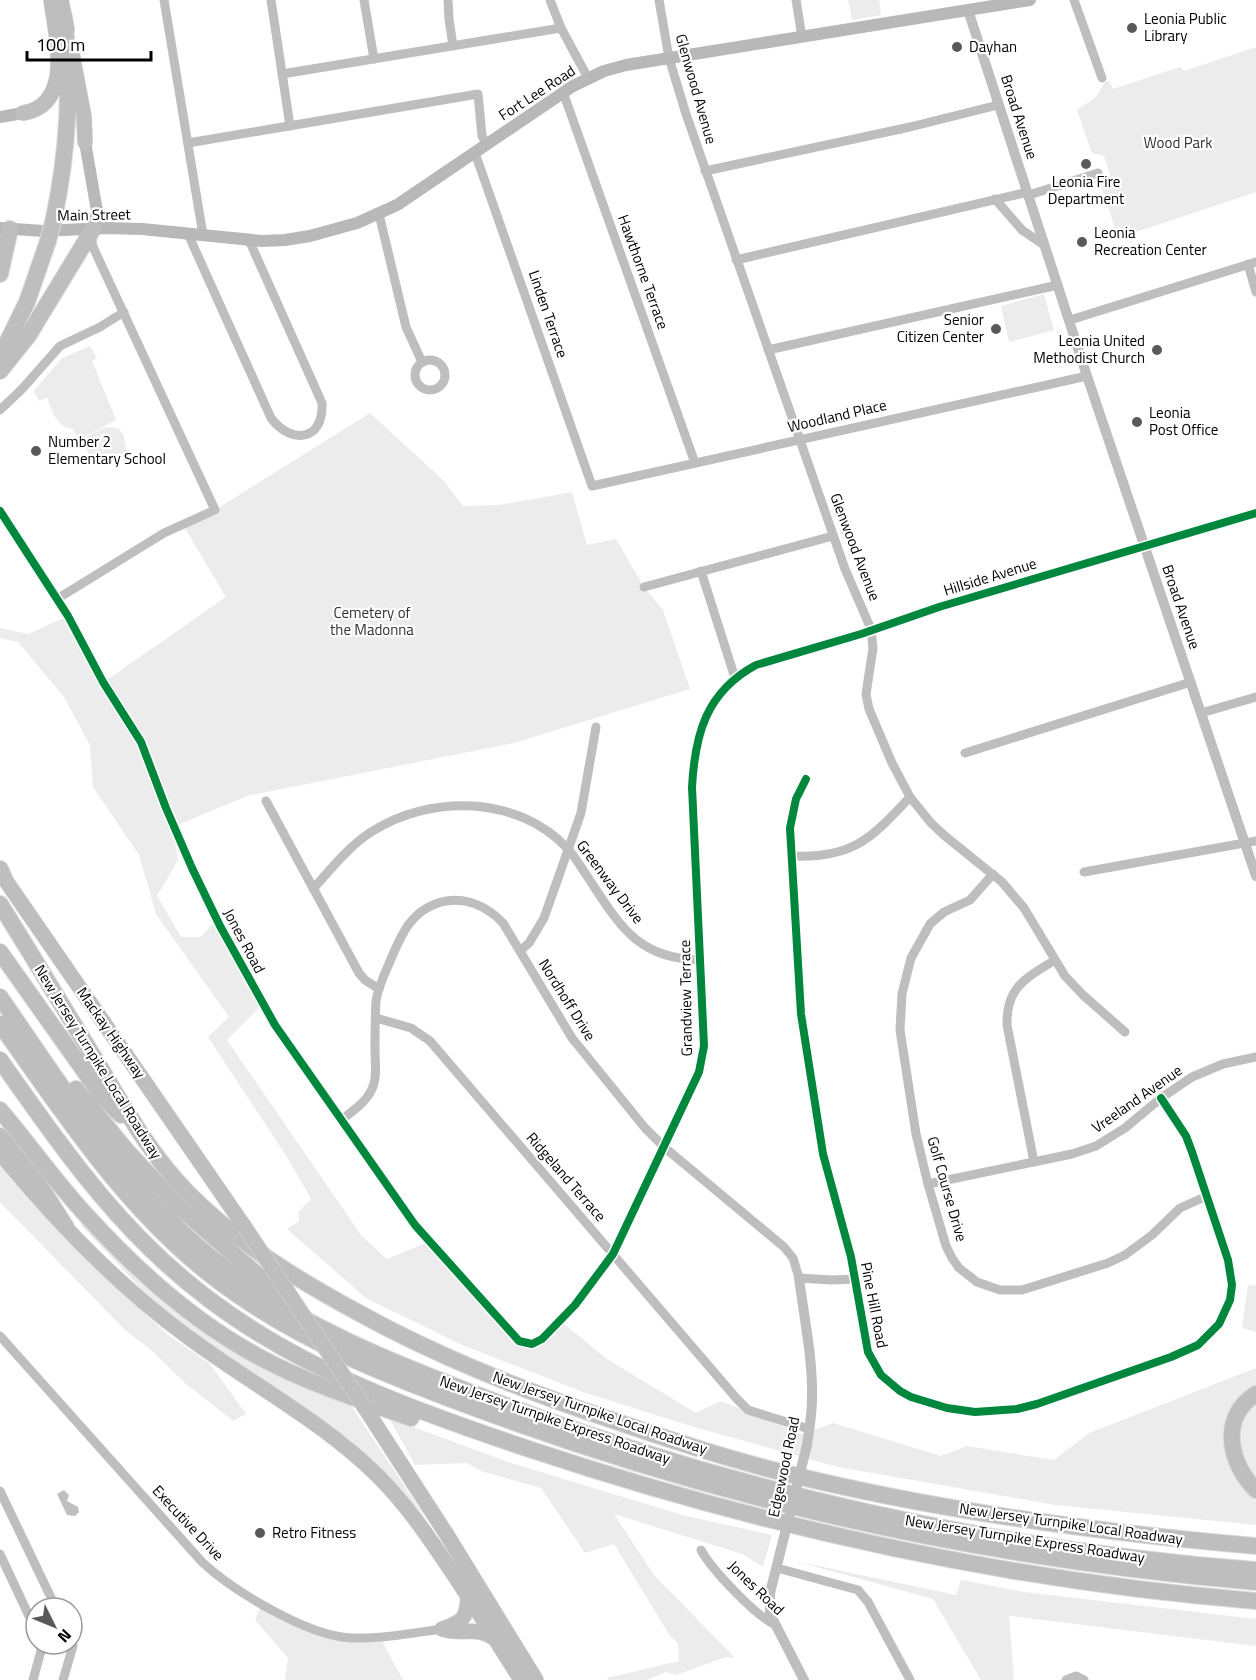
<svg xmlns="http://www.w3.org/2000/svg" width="1256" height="1680" font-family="'Titillium Web',sans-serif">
  <rect width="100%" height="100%" fill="#fff"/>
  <g fill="#ececec">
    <path d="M 848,0 L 879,0 L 881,15 L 852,20 Z"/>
    <path d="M 1256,47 L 1256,192 L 1118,238 L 1099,179 L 1110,175 L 1104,156 L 1092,153 L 1077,110 L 1096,97 L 1105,82 L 1109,81 L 1113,89 L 1180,67 L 1184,71 Z"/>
    <path d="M 1044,294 L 1054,330 L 1009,342 L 1001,306 Z"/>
    <path d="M 90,346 L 97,358 L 92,361 L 116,420 L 78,440 L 73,429 C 56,427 52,411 47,397 L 39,401 L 34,391 L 62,358 Z"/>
    <path d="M 370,413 L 443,480 L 463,506 L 499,505 L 572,492 L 587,545 L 616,539 L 644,587 L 663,610 L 690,689 L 514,743 L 247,796 L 173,827 L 178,860 L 157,896 L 181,937 L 201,937 L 212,924 L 263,1004 L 227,1040 L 361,1235 L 387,1259 L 430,1241 L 515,1336 L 532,1344 L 560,1321 L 607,1359 L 696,1413 L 721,1401 L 802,1434 L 833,1423 L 941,1456 L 967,1446 L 1054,1460 L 1089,1433 L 1256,1368 L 1256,1525 L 1055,1505 L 838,1467 L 694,1427 L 583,1392 L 462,1345 L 366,1298 L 287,1229 L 299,1221 L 298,1212 L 311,1199 L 287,1157 L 208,1037 L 229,1017 L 156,914 L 139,855 L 93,787 L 90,745 L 64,697 L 18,642 L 0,638 L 0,628 L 28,634 L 68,616 L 104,682 L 226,597 L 183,525 L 215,510 Z"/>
    <path d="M 105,427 L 118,428 L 123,434 L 127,452 L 98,465 L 94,465 L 83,441 L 84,438 Z"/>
    <path d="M 0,1163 L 78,1251 L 167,1334 L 210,1364 L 246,1414 L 233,1421 L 185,1383 L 150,1349 L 127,1332 L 0,1202 Z"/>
    <path d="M 80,1217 L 164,1299 L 348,1401 L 426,1518 L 383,1470 L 192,1332 L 147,1295 L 81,1225 Z"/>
    <path d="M 1248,1285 L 1256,1286 L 1256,1332 L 1242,1328 Z"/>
    <path d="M 389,1418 L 511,1463 L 686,1516 L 772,1535 L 763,1567 L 742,1554 L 614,1514 L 654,1575 L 735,1658 L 726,1657 L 676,1675 L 666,1672 L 647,1680 L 608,1680 L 607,1678 L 679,1661 L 678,1643 L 670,1636 L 614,1544 L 585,1553 L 541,1488 L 481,1471 L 467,1463 L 415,1465 Z"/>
    <path d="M 795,1561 L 956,1595 L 961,1580 L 1024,1592 L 1256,1619 L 1256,1646 L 1009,1616 L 1014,1680 L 981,1680 L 933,1599 Z"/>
    <path d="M 262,1603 L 320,1632 L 385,1636 L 383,1643 L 403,1680 L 285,1680 L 288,1658 L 255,1620 Z"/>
  </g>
  <path fill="#bfbfbf" d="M 64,1490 L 69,1495 L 67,1501 L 78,1507 L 79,1512 L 75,1516 L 67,1515 L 57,1494 Z"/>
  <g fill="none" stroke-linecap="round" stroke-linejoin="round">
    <defs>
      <g id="trunk">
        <path d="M 61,0 L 67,29"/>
        <path d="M 72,53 L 84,117 L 85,142"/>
        <path d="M 23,113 C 74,105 56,36 51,0"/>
        <path d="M 4,878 L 244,1226"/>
        <path d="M 0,1153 C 55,1220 118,1286 188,1337 C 251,1384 321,1420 378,1476 C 406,1504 428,1536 450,1569 C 475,1606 498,1643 521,1680"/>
        <path d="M 365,1408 L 447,1535 L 536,1680"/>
        <path d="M 445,1628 C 465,1621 467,1616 468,1595"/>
        <path d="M 442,1629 C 462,1636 475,1625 494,1638"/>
      </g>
      <g id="motorway">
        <path d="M 54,218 C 68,151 72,85 64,17"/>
        <path d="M 0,274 L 10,229"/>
        <path d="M 0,357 L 27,302 L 48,241"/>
        <path d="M 0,371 L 28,336 L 93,229"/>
        <path d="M 0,869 L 4,878"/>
        <path d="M 0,904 C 33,957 65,1010 98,1064 C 125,1109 150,1154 187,1192 C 245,1251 318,1292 391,1330 C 462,1366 536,1395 612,1420 C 664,1438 716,1455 769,1469 C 928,1510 1092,1532 1256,1546"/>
        <path d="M 0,952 L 102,1096 L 121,1115"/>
        <path d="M 0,997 C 63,1088 122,1184 208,1255 C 292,1324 395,1364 496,1402 C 740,1493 996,1550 1256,1570"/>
        <path d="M 0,1024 C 64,1114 124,1207 212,1276 C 295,1341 395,1379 494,1415 C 740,1505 995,1560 1256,1582"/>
        <path d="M 0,1060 C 64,1150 120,1233 210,1300 C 305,1372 421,1413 532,1450 C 767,1528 1009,1581 1256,1601"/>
        <path d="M 76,1089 L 126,1150 L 178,1206 L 290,1303"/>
        <path d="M 0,1110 C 30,1145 56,1183 87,1216 C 137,1271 196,1324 263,1359 C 310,1384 361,1400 411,1418"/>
        <path d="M 0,1136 L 40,1186 L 66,1227"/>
        <path d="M 1256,1394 C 1219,1417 1229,1464 1256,1490"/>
      </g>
    </defs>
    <use href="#trunk" stroke="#dbdbdb" stroke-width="16"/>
    <use href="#motorway" stroke="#dbdbdb" stroke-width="18"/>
    <g stroke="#bebebe" stroke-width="9">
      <path d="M 164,0 L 203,235"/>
      <path d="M 271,0 L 290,126"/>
      <path d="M 364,0 L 374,59"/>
      <path d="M 448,0 L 449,19 L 453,46"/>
      <path d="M 550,0 L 561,28 L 588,78"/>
      <path d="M 659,0 L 669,58 L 686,114 L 845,569 L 871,629 L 873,648 L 866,694 L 869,709 L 892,763 L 910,797 L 931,823 L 945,836 L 1002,882 L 1024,908 L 1065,976 L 1083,995 L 1125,1032"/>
      <path d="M 796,0 L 802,37"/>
      <path d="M 1074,0 L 1102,78"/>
      <path d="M 282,74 L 561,28"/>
      <path d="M 563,92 L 695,463"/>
      <path d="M 188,143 L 478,94 L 482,136 L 487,145"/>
      <path d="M 475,153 L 592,486 L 1087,376"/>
      <path d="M 705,171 L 910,127 L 998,105"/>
      <path d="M 1029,195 L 1098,173"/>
      <path d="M 995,199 L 1022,230 L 1044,245"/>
      <path d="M 379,214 L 406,327 L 422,362"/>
      <path d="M 188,234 L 271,418 C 291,445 324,441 322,403 L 249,240"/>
      <path d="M 736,260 L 1028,192"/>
      <path d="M 1248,264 L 1256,292"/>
      <path d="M 1070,320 L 1256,262"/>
      <path d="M 768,350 L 1058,285"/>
      <circle cx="430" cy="375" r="15"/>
      <path d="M 0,410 L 22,389 L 60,346 L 100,327 L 124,312"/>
      <path d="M 0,511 L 68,616 L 103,682 L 141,742 L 166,808 L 192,868 L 220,926 L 275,1025 L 415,1225 L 519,1341 L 532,1344 L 542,1339 L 575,1305 L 613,1254 L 699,1072 L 704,1046 L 692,787 C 695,734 706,692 756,665 L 861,634 L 939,607 L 1256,513"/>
      <path d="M 701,571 L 735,678"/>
      <path d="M 644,587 L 833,536"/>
      <path d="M 57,599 L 164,533 L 215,510 L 93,247 L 91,236"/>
      <path d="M 1201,713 L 1256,697"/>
      <path d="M 965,753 L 1191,682"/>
      <path d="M 806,779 L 796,799 L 790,828 L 801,1014 L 823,1154 L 851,1257 L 868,1352 L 881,1375 L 900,1391 L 911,1397 L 947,1408 L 975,1412 L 1017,1409 L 1037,1404 L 1171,1357 L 1198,1345 L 1219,1324 L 1230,1300 L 1232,1285 L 1228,1260 L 1192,1152 L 1186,1136 L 1161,1098"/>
      <path d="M 266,801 L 359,973 L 365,980 L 379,989"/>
      <path d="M 791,856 C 852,859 871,839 910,797"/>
      <path d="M 1084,872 L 1256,841"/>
      <path d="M 993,874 L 970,900 L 944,912 L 930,924 L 911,958 L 902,994 L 900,1030 L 916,1134 L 928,1184 L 946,1246 L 952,1258 L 959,1268 L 977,1282 L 1000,1290 L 1022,1290 L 1108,1263 L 1125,1255 L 1152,1235 L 1180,1208 L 1207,1196"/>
      <path d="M 313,889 C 331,869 348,847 371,832 C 430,794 518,795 568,849 C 576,858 582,869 589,879 C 620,926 638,959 700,960"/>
      <path d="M 520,951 L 529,943 L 544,918 L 581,813 L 596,727"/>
      <path d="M 376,1018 L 411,1028 L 430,1041 L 737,1399 L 748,1410 L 809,1429"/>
      <path d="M 341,1120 C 354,1110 370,1100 374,1083 C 377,1073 375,1062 375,1051 C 375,1035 375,1017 376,1001 C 378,989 383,977 388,966 C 400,938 409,911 441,902 C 465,896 487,906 503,923 L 572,1038 L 645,1128 L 664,1147 L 784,1247 L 793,1258 L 799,1278 L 832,1280 L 855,1279"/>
      <path d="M 1034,1162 L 1007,1025 C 1006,987 1026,978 1055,960"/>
      <path d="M 928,1184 L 1072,1154 L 1096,1146 L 1125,1128 L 1161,1098 L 1192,1077 L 1223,1064 L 1256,1057"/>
      <path d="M 0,1336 L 202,1562 C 233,1591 308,1636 351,1638 C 381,1639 413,1633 442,1629"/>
      <path d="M 0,1491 L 56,1608"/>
      <path d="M 701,1550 C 712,1570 755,1615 774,1624"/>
      <path d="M 0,1554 L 36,1631"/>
      <path d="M 777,1568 L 858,1590 L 868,1602 L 910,1680"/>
      <path d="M 33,1680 L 41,1651 L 40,1644"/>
      <path d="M 63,1680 L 73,1646 L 72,1642"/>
      <path d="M 1066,1680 L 1076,1676 L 1084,1680"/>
    </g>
    <g stroke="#bebebe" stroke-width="10">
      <path d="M 968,10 L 1087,376 L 1256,876"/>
      <path d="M 799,1278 C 804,1318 813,1358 812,1399 C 812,1415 809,1430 807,1445"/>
      <path d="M 780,1553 L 770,1593 L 770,1614 L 804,1680"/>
    </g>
    <g stroke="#b8b8b8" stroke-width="12">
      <path d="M 0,117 L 23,113"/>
      <path d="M 85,142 L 97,211 L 93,229"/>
      <path d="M 0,228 L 43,231 L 106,228 L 142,229 L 262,241 L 285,240 L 310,236 L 357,223 L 397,205 L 573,86 L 604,71 L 626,65 L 1030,0"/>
    </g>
    <use href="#trunk" stroke="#bebebe" stroke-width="15"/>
    <use href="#motorway" stroke="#bebebe" stroke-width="16"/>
    <defs>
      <path id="trunk-bridge" d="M 244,1226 L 365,1408"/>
      <path id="motorway-bridge" d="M 48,241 L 54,218"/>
    </defs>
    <use href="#trunk-bridge" stroke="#dbdbdb" stroke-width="16" stroke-linecap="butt"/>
    <use href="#motorway-bridge" stroke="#dbdbdb" stroke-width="18" stroke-linecap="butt"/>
    <path stroke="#bebebe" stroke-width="10" d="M 780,1553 L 807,1445"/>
    <use href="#trunk-bridge" stroke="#bebebe" stroke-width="15"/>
    <use href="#motorway-bridge" stroke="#bebebe" stroke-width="16"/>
    <defs>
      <g id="cycleway">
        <path d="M 0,511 L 68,616 L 103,682 L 141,742 L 166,808 L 192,868 L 220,926 L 275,1025 L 415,1225 L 519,1341 L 532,1344 L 542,1339 L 575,1305 L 613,1254 L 699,1072 L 704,1046 L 692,787 C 695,734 706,692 756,665 L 861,634 L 939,607 L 1256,513"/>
        <path d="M 806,779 L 796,799 L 790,828 L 801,1014 L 823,1154 L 851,1257 L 868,1352 L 881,1375 L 900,1391 L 911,1397 L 947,1408 L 975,1412 L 1017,1409 L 1037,1404 L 1171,1357 L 1198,1345 L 1219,1324 L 1230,1300 L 1232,1285 L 1228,1260 L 1192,1152 L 1186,1136 L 1161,1098"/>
      </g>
    </defs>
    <use href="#cycleway" stroke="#fff" stroke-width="11"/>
    <use href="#cycleway" stroke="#00873e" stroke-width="8"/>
  </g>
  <g fill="#595959" stroke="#fff" stroke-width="2">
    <circle cx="1132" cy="28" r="6"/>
    <circle cx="957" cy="47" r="6"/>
    <circle cx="1086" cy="164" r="6"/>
    <circle cx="1082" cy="242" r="6"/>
    <circle cx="996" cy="329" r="6"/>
    <circle cx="1157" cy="350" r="6"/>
    <circle cx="1137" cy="422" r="6"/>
    <circle cx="36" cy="451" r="6"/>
    <circle cx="260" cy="1533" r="6"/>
  </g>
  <g text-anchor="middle" stroke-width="4.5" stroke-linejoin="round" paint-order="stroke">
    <g font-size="15" fill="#000" stroke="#fff" text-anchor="start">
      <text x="1144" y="24">Leonia Public<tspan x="1144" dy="17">Library</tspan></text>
      <text x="969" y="52">Dayhan</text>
      <text x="1086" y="187" text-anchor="middle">Leonia Fire<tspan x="1086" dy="17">Department</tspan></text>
      <text x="1094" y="238">Leonia<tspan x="1094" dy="17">Recreation Center</tspan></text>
      <text x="984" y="325" text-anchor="end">Senior<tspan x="984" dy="17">Citizen Center</tspan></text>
      <text x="1145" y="346" text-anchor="end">Leonia United<tspan x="1145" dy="17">Methodist Church</tspan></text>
      <text x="1149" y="418">Leonia<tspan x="1149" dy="17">Post Office</tspan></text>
      <text x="48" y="447">Number 2<tspan x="48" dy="17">Elementary School</tspan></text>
      <text x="272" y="1538">Retro Fitness</text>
    </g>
    <g font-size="15" fill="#000" stroke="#fff">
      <text transform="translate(696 89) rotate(74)" y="5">Glenwood Avenue</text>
      <text transform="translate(537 93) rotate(-33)" y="5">Fort Lee Road</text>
      <text transform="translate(1019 117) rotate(72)" y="5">Broad Avenue</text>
      <text transform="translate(94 215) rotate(-1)" y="5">Main Street</text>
      <text transform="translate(643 272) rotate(70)" y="5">Hawthorne Terrace</text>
      <text transform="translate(548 314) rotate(71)" y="5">Linden Terrace</text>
      <text transform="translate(837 416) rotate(-13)" y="5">Woodland Place</text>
      <text transform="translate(855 547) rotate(69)" y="5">Glenwood Avenue</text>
      <text transform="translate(990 577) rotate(-17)" y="5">Hillside Avenue</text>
      <text transform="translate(1181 607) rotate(71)" y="5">Broad Avenue</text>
      <text transform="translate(610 882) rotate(53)" y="5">Greenway Drive</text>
      <text transform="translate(244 941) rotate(62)" y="5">Jones Road</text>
      <text transform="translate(686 998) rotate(-91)" y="5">Grandview Terrace</text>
      <text transform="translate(567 1000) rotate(58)" y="5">Nordhoff Drive</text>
      <text transform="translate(111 1033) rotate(55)" y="5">Mackay Highway</text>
      <text transform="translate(98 1062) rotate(58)" y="5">New Jersey Turnpike Local Roadway</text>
      <text transform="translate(1137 1099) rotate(-35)" y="5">Vreeland Avenue</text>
      <text transform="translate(566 1177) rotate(49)" y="5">Ridgeland Terrace</text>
      <text transform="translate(947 1189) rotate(74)" y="5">Golf Course Drive</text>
      <text transform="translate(874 1305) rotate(79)" y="5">Pine Hill Road</text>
      <text transform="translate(600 1413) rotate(19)" y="5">New Jersey Turnpike Local Roadway</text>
      <text transform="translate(555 1420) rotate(19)" y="5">New Jersey Turnpike Express Roadway</text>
      <text transform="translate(784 1467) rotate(-78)" y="5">Edgewood Road</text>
      <text transform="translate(188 1523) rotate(47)" y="5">Executive Drive</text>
      <text transform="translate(1071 1524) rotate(8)" y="5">New Jersey Turnpike Local Roadway</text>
      <text transform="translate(1025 1539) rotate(9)" y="5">New Jersey Turnpike Express Roadway</text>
      <text transform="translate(756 1588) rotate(44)" y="5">Jones Road</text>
    </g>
    <g font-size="15" fill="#333" stroke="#fff">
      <text x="1178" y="148">Wood Park</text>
      <text x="372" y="618">Cemetery of<tspan x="372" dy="17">the Madonna</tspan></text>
    </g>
  </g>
  <g transform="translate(54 1626) rotate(133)"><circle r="28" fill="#ffffff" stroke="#999999" stroke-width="1.5"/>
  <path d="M0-4.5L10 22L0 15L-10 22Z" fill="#595959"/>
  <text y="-9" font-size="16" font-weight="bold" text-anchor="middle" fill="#000000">N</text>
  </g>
  <path d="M27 51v9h124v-9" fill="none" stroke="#000000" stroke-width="3"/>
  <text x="36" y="51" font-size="18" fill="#000000" stroke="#ffffff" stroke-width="4.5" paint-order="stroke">100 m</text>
</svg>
